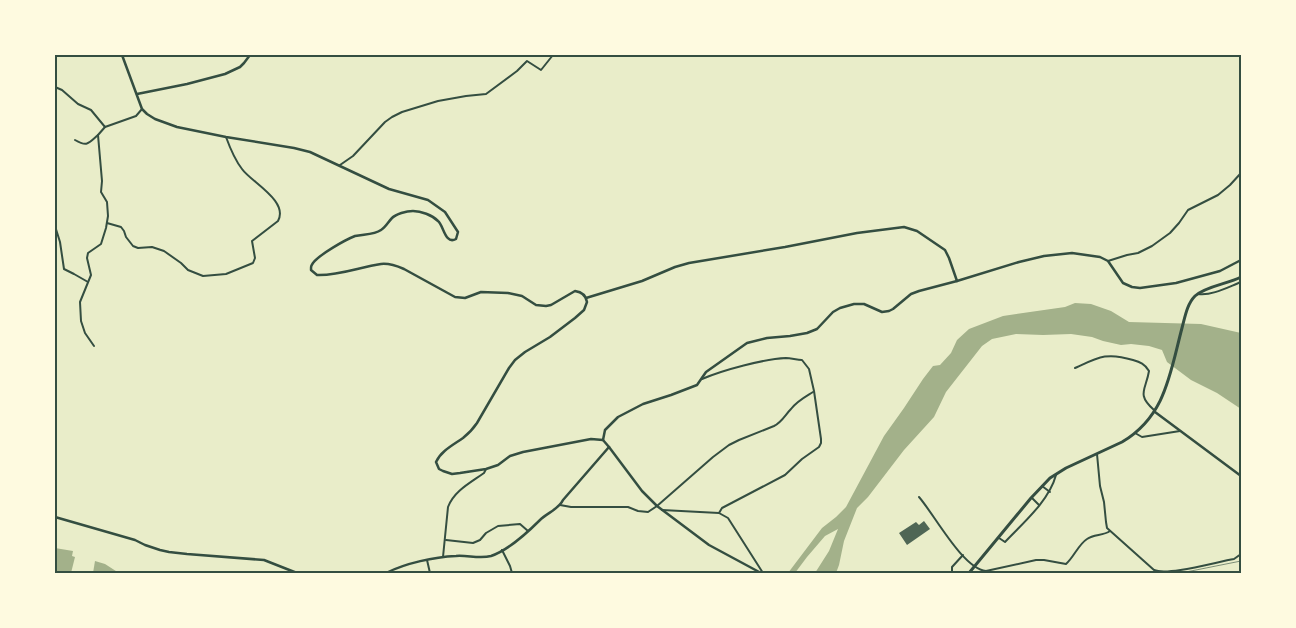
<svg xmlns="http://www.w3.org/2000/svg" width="1296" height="628" font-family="'Open Sans',sans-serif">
  <rect width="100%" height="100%" fill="#e9edc9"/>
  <g fill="#a3b18a">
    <path d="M 1075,303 L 1091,304 L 1111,311 L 1129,322 L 1201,324 L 1241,333 L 1241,409 L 1217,393 L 1191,380 L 1167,362 L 1162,350 L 1149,346 L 1131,344 L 1121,345 L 1103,341 L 1092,337 L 1071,334 L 1043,335 L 1016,334 L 992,339 L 982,346 L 946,392 L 934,417 L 904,450 L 868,497 L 857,508 L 844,541 L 839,565 L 836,573 L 815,573 L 829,551 L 838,529 L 825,536 L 807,557 L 795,573 L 788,573 L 822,528 L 836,517 L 846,507 L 884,436 L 904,408 L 923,379 L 933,366 L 940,365 L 951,353 L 957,340 L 969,329 L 1003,316 L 1065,307 Z"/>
    <path d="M 55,548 L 73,551 L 72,556 L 75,557 L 71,573 L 55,573 Z"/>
    <path d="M 95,561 L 105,564 L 119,573 L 93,573 Z"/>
  </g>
  <path fill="#4f6655" d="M 924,521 L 930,529 L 907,545 L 899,533 L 916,522 L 919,525 Z"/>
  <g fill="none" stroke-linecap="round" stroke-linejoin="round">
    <g stroke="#344e41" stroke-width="2">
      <path d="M 55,87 L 62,90 L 78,104 L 91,110 L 105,127 L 136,116 L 142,109"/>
      <path d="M 75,140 C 87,147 88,144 98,135"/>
      <path d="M 340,165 L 353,156 L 385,122 L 392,117 L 402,112 L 438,101 L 466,96 L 486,94 L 517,71 L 527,61 L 541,70 L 553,55"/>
      <path d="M 107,223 L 121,227 L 124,231 L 126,237 L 133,246 L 138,248 L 152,247 L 164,251 L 181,263 L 188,270 L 203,276 L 226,274 L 253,263 L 255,258 L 252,241 L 278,221 C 289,201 251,182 242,169 C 235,160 230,148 226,137"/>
      <path d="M 55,226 L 60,242 L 64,269 L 74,274 L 88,282"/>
      <path d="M 1108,261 L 1127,255 L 1138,253 L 1152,246 L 1170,233 L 1179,223 L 1188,210 L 1218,195 L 1230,185 L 1241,173"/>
      <path d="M 1198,294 C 1212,296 1228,287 1241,282"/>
      <path d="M 94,346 L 85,333 L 81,321 L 80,302 L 91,275 L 87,258 L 88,253 L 101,244 L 106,228 L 108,216 L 107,202 L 101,192 L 102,181 L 98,135 L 105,127"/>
      <path d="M 1075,368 C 1099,357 1107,352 1133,360 C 1140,362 1145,364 1149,371 C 1146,390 1136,394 1154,410"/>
      <path d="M 702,379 C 723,370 764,359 786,358 C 791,358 797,360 802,360 L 809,369 L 814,391 L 821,439 L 821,443 L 819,447 L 802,459 L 785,475 L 722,508 L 719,513"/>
      <path d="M 1135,433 L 1142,437 L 1180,431"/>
      <path d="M 1097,454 L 1100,486 L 1104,502 L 1106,522 L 1107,528 L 1154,570 C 1168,576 1216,562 1234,559 L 1241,554"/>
      <path d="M 1042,486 L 1050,492"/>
      <path d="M 919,497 C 934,514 963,569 986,571 L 1036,560 L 1044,560 L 1066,564 C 1074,557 1078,545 1087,539 C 1094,534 1103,536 1110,531"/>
      <path d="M 1032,498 L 1039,505"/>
      <path d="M 560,505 L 571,507 L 628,507 L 638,511 L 648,512 L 657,506 L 713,457 L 729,445 L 739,440 L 774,426 C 782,422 785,415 791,409 C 797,401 805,397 813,392"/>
      <path d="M 662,510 L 719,513 L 728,518 L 763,573"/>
      <path d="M 1241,529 L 1241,531"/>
      <path d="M 999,538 L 1005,542 C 1023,523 1049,501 1056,475"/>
      <path d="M 446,540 L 473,543 L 480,540 L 486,533 L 498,526 L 520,524 L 528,531"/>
      <path d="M 502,550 L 510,566 L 512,573"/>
      <path d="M 443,557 L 448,507 C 454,491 470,483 484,473 L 486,469"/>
      <path d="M 427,560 L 430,573"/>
      <path d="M 952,573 L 952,567 L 963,555"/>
    </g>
    <g stroke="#344e41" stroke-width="2.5">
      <path d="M 137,94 L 187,84 L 225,74 L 240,67 L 244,63 L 250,55"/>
      <path d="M 586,298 L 642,281 L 675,267 L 689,263 L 785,247 L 857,233 L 904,227 L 917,231 L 945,250 L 949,258 L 957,281"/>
      <path d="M 1155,412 L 1241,476"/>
    </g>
    <g stroke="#344e41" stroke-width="2.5">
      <path d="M 122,55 L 142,109 L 147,114 L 155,119 L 177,127 L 226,137 L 294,148 L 310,152 L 389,189 L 428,200 L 445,212 L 458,232 L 456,239 C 445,245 444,226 438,221 C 432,215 421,211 413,211 C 406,211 396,214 392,218 C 388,222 386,227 381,230 C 374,235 363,234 355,236 C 345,240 320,254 313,263 C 311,266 311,266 311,270 L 317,275 C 338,276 360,267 381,264 C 389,263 397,266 404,269 L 455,297 L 465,298 L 481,292 L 508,293 L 522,296 L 536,305 L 546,306 L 551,305 L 575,291 C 582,292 586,295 587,302 L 584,310 L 575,318 L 550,337 L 525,352 L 515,360 L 509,368 L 477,423 C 473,429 468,434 463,438 C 453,445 441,451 436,462 L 439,469 L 443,471 L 452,474 L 460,473 L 486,469 L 498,465 L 510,456 L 523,452 L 591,439 L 603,440 L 609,447 L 642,491 L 657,506 L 709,545 L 761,573"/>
      <path d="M 603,440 L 605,430 L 618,417 L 643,404 L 671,395 L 697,385 L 706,372 L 747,343 L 767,338 L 790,336 L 807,333 L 817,329 L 833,312 L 840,308 L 854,304 L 864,304 L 882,312 L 889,311 L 893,309 L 911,294 L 919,291 L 957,281 L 1019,262 L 1044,256 L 1072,253 L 1100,257 L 1108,261 L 1123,283 L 1132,287 L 1140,288 L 1176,283 L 1220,271 L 1241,260"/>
      <path d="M 55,517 L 135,540 L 145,545 L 160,550 L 169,552 L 187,554 L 264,560 L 297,573"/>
      <path d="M 386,573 C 406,563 434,557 456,556 C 467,555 480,559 491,556 C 509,550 527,533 540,520 C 547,513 559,509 563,500 L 609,447"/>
    </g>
    <path stroke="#344e41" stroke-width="3" d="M 969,573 L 1031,498 L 1050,478 L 1066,468 L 1122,442 C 1166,416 1170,373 1182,328 C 1185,317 1187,304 1195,296 C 1206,286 1228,284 1241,277"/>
    <path stroke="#7c8e77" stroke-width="1" d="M 1181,573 L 1241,561"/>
  </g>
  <rect width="1296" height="628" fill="none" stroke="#fefae0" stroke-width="112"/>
  <rect x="56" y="56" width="1184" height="516" fill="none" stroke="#344e41" stroke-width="2"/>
</svg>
